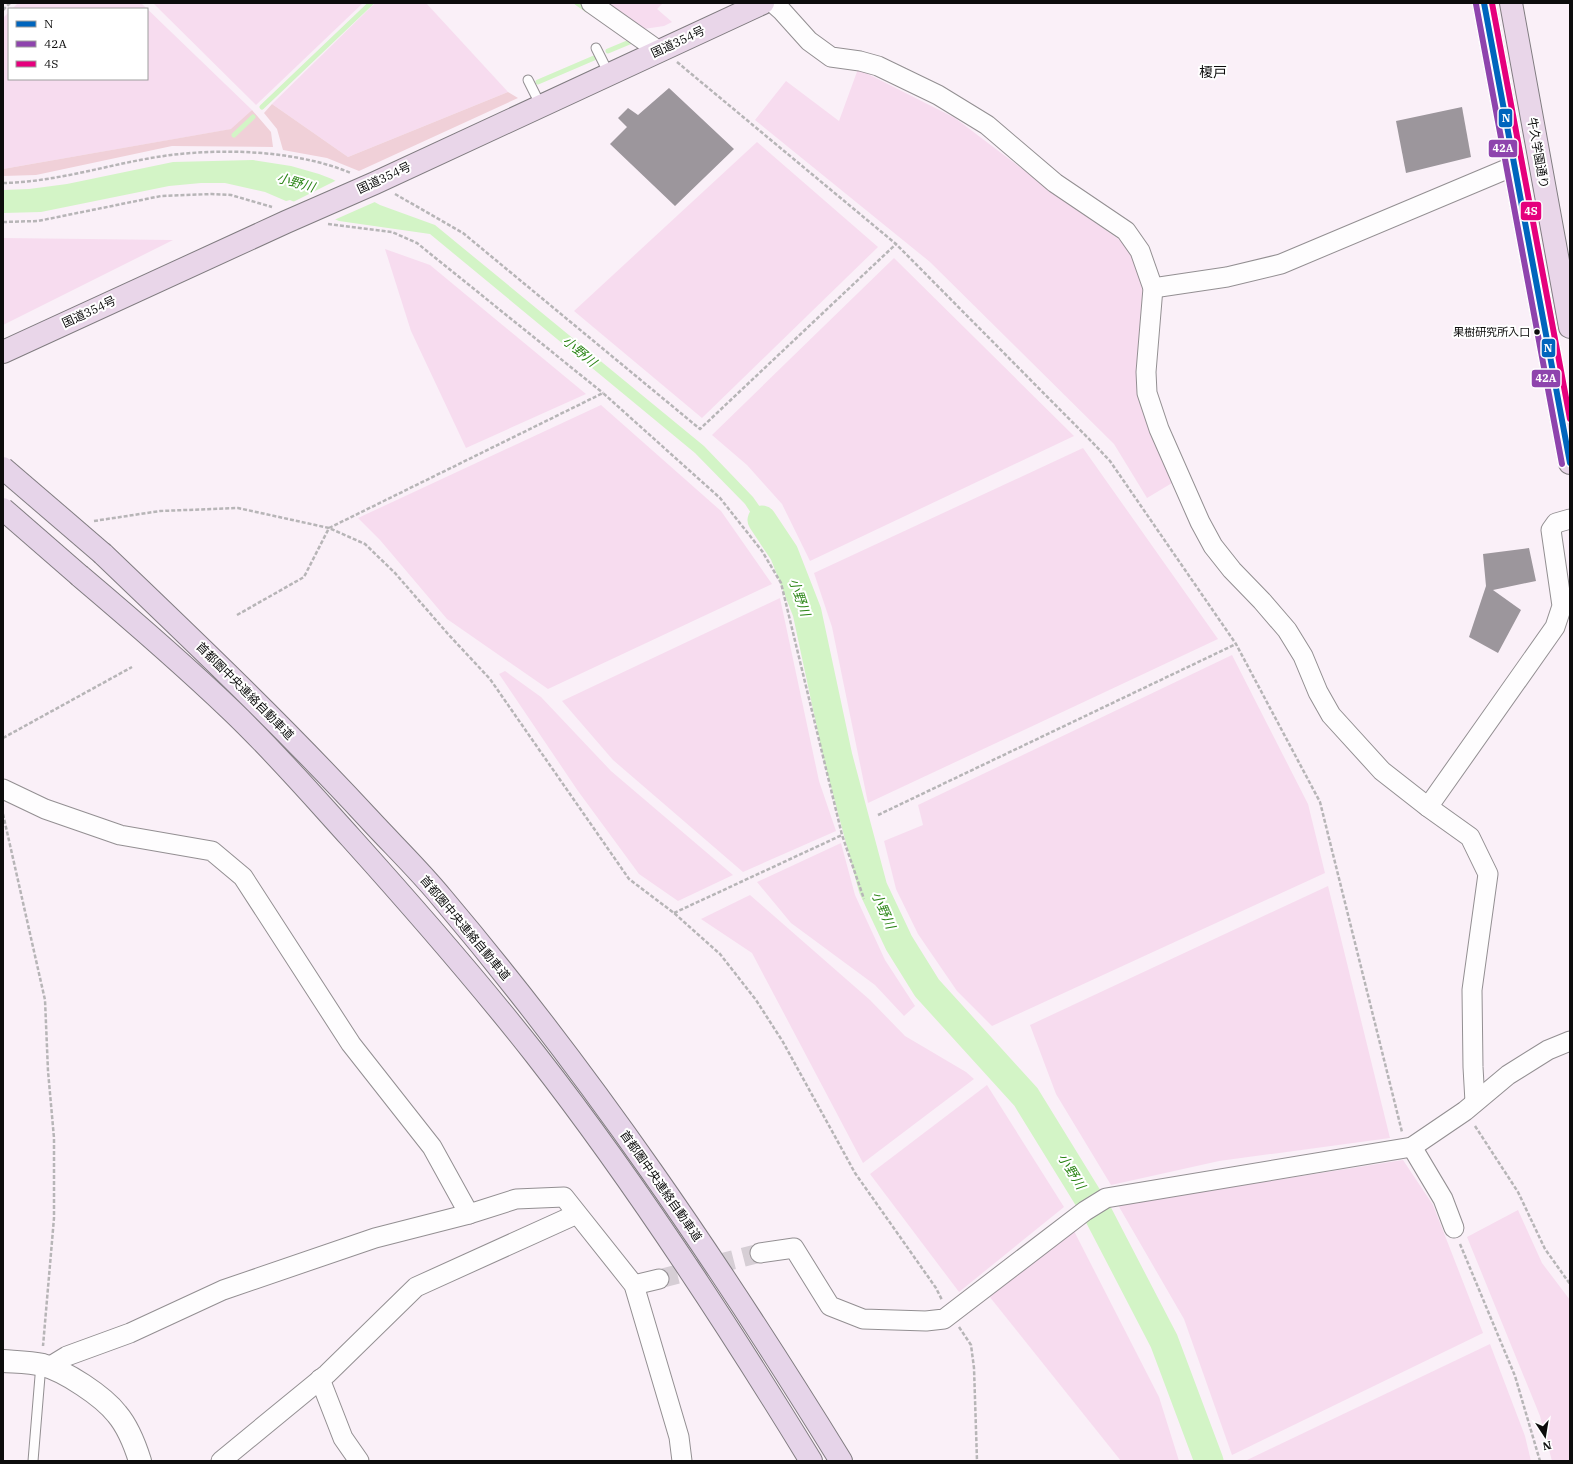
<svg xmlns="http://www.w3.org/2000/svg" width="1573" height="1464" font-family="'IBM Plex Serif','Noto Sans JP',serif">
  <rect width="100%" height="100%" fill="#faf0f8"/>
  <g fill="#f7dcef">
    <path d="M 18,3 L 141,3 L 252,110 L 232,129 L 3,169 L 3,18 L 9,12 L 9,79 L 147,79 L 147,9 L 12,9 Z"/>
    <path d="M 153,3 L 363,3 L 256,105 Z"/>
    <path d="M 375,3 L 426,3 L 508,92 L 348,157 L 272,104 Z"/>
    <path d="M 603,3 L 663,3 L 657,9 L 672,22 L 664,26 L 644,29 Z"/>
    <path d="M 858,69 L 955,118 L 1058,196 L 1135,251 L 1143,276 L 1138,386 L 1160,456 L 1172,483 L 1147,498 L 1114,444 L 930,262 L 755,120 L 786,81 L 839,121 Z"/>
    <path d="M 757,142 L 878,247 L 702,418 L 574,311 Z"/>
    <path d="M 3,238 L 173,240 L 3,325 Z"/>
    <path d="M 385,249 L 430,265 L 586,394 L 466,448 L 411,331 Z"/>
    <path d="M 894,258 L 1074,436 L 810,561 L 782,504 L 747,465 L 712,435 Z"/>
    <path d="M 601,405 L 721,511 L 772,584 L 548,689 L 447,619 L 380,540 L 358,518 Z"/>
    <path d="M 1083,448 L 1218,639 L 868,803 L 832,627 L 814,573 Z"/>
    <path d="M 780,598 L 819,781 L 836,831 L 743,872 L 613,760 L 562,701 Z"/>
    <path d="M 1232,655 L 1308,804 L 1325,873 L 992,1026 L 957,991 L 918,934 L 896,889 L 884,841 L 923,825 L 918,805 Z"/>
    <path d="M 505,671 L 541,697 L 611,771 L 733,875 L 678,901 L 639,874 L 578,791 L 499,674 Z"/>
    <path d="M 841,843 L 855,895 L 885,960 L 915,1006 L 904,1016 L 875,985 L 791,923 L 757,882 Z"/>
    <path d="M 1328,886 L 1390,1138 L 1219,1161 L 1111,1185 L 1056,1094 L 1030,1025 Z"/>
    <path d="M 750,895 L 870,1000 L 905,1036 L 966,1072 L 974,1079 L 863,1163 L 752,953 L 701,919 Z"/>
    <path d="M 987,1085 L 1064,1207 L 959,1292 L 870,1174 Z"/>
    <path d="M 1403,1160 L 1433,1205 L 1483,1333 L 1232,1455 L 1184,1319 L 1118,1205 Z"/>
    <path d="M 1518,1210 L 1542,1263 L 1570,1300 L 1570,1461 L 1552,1461 L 1540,1416 L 1467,1237 Z"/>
    <path d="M 1073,1229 L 1159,1397 L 1179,1461 L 1121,1461 L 989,1296 Z"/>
    <path d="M 1490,1344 L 1525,1436 L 1531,1461 L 1245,1461 Z"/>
  </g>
  <g fill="#f0d0d8">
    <path d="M 508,92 L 518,98 L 359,171 L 327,158 L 283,150 L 277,129 L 264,113 L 272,104 L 348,157 Z"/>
    <path d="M 252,110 L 271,132 L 273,147 L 172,146 L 36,175 L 3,176 L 3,169 L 231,129 Z"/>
  </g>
  <path fill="#d3f4c6" d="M 253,160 L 291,166 L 319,174 L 332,179 L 380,205 L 435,225 L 704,446 L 753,497 L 791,551 L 778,554 L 745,504 L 695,453 L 430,234 L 339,221 L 290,200 L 286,201 L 265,192 L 225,183 L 201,183 L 169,186 L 41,212 L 3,213 L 3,190 L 29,189 L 67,184 L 173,162 Z"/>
  <path fill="#faf0f8" d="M 337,180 L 377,201 L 334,220 L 291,203 Z"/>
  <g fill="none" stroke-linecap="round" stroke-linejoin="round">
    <g stroke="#d3f4c6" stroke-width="5">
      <path d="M 577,3 L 587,10"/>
      <path d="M 608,51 L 632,41"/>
      <path d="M 538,82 L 594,58"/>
      <path d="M 262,107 L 371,3"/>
      <path d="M 234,135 L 253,117"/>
    </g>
    <path stroke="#d3f4c6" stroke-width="29" d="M 762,520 L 784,553 L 807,612 L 838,757 L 873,888 L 899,943 L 927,988 L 1026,1097 L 1098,1214 L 1164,1341 L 1209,1461"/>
  </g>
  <g fill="#9c969c">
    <path d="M 669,88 L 734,149 L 675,206 L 610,144 L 627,127 L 618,118 L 628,108 L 638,115 Z"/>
    <path d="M 1462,107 L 1471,157 L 1406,173 L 1396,121 Z"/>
    <path d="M 1529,548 L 1536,581 L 1493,590 L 1521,610 L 1498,653 L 1469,637 L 1486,586 L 1483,554 Z"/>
  </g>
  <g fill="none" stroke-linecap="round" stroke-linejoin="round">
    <path stroke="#d6ced5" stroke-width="19" stroke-dasharray="19 10" stroke-linecap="butt" d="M 659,1279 L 760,1253"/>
    <defs>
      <g id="service">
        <path d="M 596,48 L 609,74"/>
        <path d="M 528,80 L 541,106"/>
        <path d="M 33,1461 L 41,1364"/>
      </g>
      <g id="minor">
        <path d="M 591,3 L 659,51"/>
        <path d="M 773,3 L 782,11 L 809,41 L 831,57 L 860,61 L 878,66 L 938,95 L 987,125 L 1055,183 L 1126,231 L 1140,251 L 1153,288 L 1146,372 L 1147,393 L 1159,429 L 1200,522 L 1213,546 L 1232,570 L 1262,601 L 1287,630 L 1303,656 L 1318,692 L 1331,715 L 1382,771 L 1428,807 L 1470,837 L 1488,874 L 1472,990 L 1473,1067 L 1475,1102"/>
        <path d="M 1153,288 L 1227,277 L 1281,264 L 1514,166"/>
        <path d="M 3,789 L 45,809 L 120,835 L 212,851 L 243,877 L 351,1044 L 432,1147 L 469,1214"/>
        <path d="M 1428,807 L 1555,627 L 1562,606 L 1551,530 L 1556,523 L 1570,519"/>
        <path d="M 1412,1147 L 1443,1199 L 1454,1228"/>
        <path d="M 760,1253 L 794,1248 L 830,1306 L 863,1319 L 926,1321 L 944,1319 L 1085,1211 L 1106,1198 L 1412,1147 L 1465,1111 L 1508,1075 L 1548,1050 L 1570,1041"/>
        <path d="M 634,1285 L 659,1279"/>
        <path d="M 49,1367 L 67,1356 L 130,1333 L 223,1290 L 375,1238 L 469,1214 L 516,1199 L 564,1197 L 634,1285 L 679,1437 L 682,1461"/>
        <path d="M 320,1379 L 343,1438 L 359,1461"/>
        <path d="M 221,1461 L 327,1374 L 416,1287 L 577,1214"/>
      </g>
      <path id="tertiary" d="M 3,1361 C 16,1362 30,1362 43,1365 C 65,1371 103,1396 117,1414 C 128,1427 135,1445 140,1461"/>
      <g id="trunk">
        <path d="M 1484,3 L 1570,463"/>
        <path d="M 1511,3 L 1570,327"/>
        <path d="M 3,352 L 286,222 L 375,183 L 763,3"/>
      </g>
      <g id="motorway">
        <path d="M 103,554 C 194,641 285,728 370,820 C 394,846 420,871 442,898 C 591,1074 720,1265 841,1461"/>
        <path d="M 80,576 C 132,620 183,664 232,711 C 274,751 312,795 351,838 C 414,908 476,979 535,1054 C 635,1182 726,1322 811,1461"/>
      </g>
    </defs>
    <use href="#service" stroke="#938f92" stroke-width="11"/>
    <use href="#minor" stroke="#938f92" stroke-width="21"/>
    <use href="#tertiary" stroke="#938f92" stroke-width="24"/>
    <use href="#trunk" stroke="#807c80" stroke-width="24"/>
    <use href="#motorway" stroke="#807c80" stroke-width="24"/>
    <g stroke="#b7b5b7" stroke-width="2.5" stroke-dasharray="4 2" stroke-linecap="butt">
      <path d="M 3,10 L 10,3"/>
      <path d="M 677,62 L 896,244 L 1092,442 L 1110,461 L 1236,644 L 1320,802 L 1402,1132"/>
      <path d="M 3,183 C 60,182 115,162 171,155 C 228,148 298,151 351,173"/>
      <path d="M 395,194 L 463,233 L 700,429 L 896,244"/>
      <path d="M 3,222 L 38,221 L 161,196 L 212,194 L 231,195 L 272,207"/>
      <path d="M 328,224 L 392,232 L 417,243 L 603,393"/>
      <path d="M 94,521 L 160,511 L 238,508 L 329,528 L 365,544 L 395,573 L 448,634 L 490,679 L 629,879 L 674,913 L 720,954 L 756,1000 L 783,1042 L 855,1173 L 936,1288 L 942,1300"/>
      <path d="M 237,615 L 304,577 L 329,528 L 603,393 L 720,498 L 762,551 L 781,583 L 842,835 L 864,899"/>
      <path d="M 3,738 L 132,667"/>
      <path d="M 3,814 L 45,1000 L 48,1071 L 54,1138 L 54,1218 L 43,1346"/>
      <path d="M 878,815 L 1236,644"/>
      <path d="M 674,913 L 842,835"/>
      <path d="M 1475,1126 L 1518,1192 L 1545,1249 L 1570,1284"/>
      <path d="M 1460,1244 L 1515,1376 L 1540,1461"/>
      <path d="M 959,1327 L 971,1345 L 974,1368 L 977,1461"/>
    </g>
    <use href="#service" stroke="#fefdfe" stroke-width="9"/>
    <use href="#minor" stroke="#fefdfe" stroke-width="19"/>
    <use href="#tertiary" stroke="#fefdfe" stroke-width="22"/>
    <use href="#trunk" stroke="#e9d6e9" stroke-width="22"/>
    <use href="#motorway" stroke="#e6d4e9" stroke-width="22"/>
    <defs>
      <g id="motorway-bridge">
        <path d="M 3,468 L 103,554"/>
        <path d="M 3,509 L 80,576"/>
      </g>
    </defs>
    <use href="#motorway-bridge" stroke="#807c80" stroke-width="24" stroke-linecap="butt"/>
    <use href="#motorway-bridge" stroke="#e6d4e9" stroke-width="22"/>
    <defs>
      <path id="bus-1" d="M 1484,3 L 1570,463"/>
      <path id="bus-2" d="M 1476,4 L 1562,464"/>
      <path id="bus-3" d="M 1492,3 L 1570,419"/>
    </defs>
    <use href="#bus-1" stroke="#fff" stroke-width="9"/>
    <use href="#bus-2" stroke="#fff" stroke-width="9"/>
    <use href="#bus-3" stroke="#fff" stroke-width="9"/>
    <use href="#bus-1" stroke="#0065bd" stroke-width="6"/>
    <use href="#bus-2" stroke="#8e44ad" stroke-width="6"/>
    <use href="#bus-3" stroke="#e5007d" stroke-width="6"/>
  </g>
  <circle fill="#0c0c0c" stroke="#fff" stroke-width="1.5" cx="1537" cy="332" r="3.5"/>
  <g text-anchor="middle" stroke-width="4" stroke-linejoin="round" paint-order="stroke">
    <g font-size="11" fill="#0c0c0c" stroke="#fff" text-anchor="end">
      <text x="1530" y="336">果樹研究所入口</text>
    </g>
    <g font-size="12" fill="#0c0c0c" stroke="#fff">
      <text transform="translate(678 42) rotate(-25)" y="4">国道354号</text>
      <text transform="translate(1538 153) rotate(80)" y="4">牛久学園通り</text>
      <text transform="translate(384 178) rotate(-25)" y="4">国道354号</text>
      <text transform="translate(89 312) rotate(-25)" y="4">国道354号</text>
      <text transform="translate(245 691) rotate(45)" y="4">首都圏中央連絡自動車道</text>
      <text transform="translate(465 928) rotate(50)" y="4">首都圏中央連絡自動車道</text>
      <text transform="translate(661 1186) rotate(55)" y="4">首都圏中央連絡自動車道</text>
    </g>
    <g font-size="13" font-style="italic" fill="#2c8617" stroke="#fff">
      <text transform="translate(296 182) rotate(16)" y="5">小野川</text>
      <text transform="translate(580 351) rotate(40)" y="5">小野川</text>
      <text transform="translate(800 597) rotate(71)" y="5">小野川</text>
      <text transform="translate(884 910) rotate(66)" y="5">小野川</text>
      <text transform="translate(1072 1171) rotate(58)" y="5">小野川</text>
    </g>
    <g font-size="14" fill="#0c0c0c" stroke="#fff">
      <text x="1213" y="77">榎戸</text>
    </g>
  </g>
  <g stroke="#fff" stroke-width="1.5">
    <rect x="1498" y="108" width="15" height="20" rx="4" fill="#0065bd"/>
    <rect x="1488" y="139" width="30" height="19" rx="4" fill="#8e44ad"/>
    <rect x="1520" y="201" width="22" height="20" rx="4" fill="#e5007d"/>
    <rect x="1541" y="338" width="15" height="20" rx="4" fill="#0065bd"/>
    <rect x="1531" y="369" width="30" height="19" rx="4" fill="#8e44ad"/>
  </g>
  <g font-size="11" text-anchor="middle" font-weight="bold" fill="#fff">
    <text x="1506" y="122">N</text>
    <text x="1503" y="152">42A</text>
    <text x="1531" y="215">4S</text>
    <text x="1548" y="352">N</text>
    <text x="1546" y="382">42A</text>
  </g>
  <rect width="1573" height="1464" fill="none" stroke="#0c0c0c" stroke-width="8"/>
  <rect x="8" y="8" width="140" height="72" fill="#ffffff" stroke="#9e9e9e"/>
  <rect x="16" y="21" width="20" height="6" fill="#0065bd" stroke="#9e9e9e"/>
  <text x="44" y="28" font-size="12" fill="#0c0c0c">N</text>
  <rect x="16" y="41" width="20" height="6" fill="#8e44ad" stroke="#9e9e9e"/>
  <text x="44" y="48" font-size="12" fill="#0c0c0c">42A</text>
  <rect x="16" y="61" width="20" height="6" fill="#e5007d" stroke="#9e9e9e"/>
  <text x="44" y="68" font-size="12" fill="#0c0c0c">4S</text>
  <g transform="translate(1545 1436) rotate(168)" stroke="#ffffff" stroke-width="3" paint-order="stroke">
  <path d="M0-3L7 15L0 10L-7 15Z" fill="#0c0c0c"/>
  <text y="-6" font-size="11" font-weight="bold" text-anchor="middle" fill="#0c0c0c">N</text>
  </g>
</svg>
